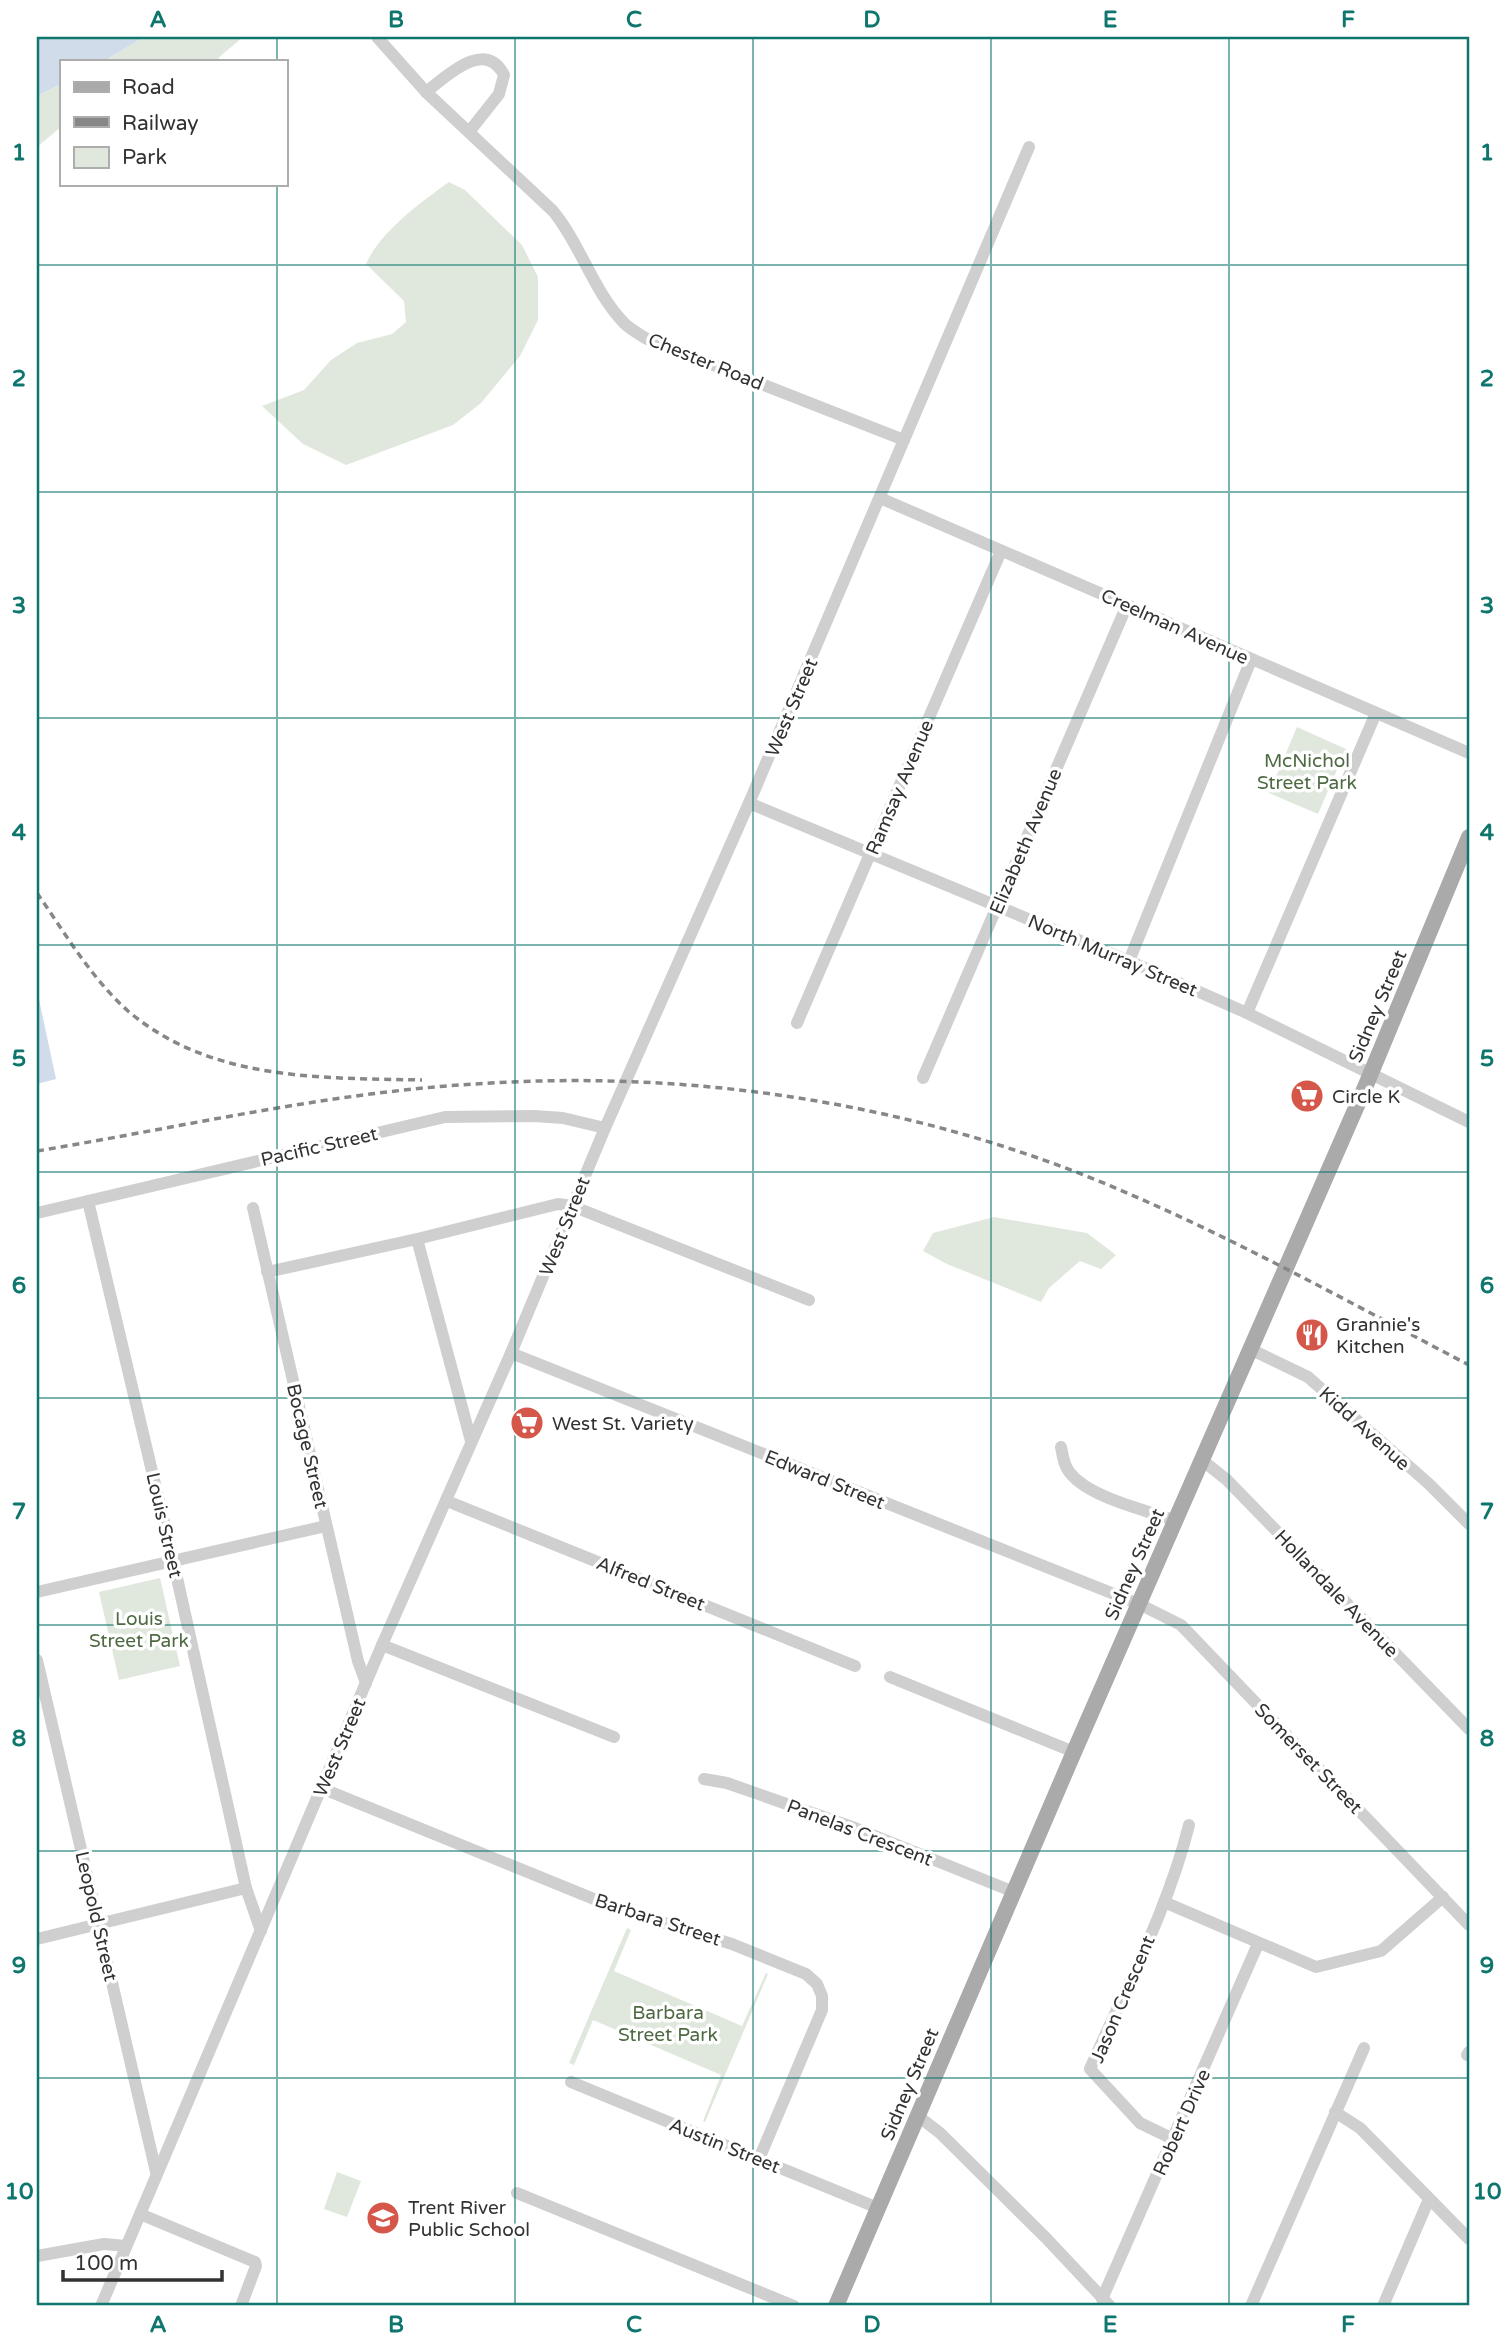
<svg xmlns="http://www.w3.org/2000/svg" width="1506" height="2343" font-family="'Varela Round',sans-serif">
  <rect width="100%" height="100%" fill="#fff"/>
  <g fill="#e0e8dd">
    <path d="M 144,37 L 243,37 L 218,58 L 224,61 L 104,61 Z"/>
    <path d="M 61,84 L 61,127 L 37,147 L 37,96 Z"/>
    <path d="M 449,182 L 465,190 L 522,245 L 538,277 L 538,320 L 520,356 L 481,403 L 453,425 L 346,465 L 303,444 L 262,406 L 304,390 L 331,360 L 357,343 L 392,334 L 406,322 L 404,301 L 366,264 C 380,232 421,202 449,182 Z"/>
    <path d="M 1297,727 L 1346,749 L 1318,814 L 1269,793 Z"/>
    <path d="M 994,1217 L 1087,1233 L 1116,1255 L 1101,1269 L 1080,1261 L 1049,1288 L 1041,1302 L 947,1264 L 923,1251 L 933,1233 Z"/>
    <path d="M 160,1578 L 180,1666 L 119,1680 L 99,1592 Z"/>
    <path d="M 627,1928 L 631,1930 L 614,1971 L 742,2026 L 766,1973 L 768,1974 L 705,2122 L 703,2121 L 721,2075 L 593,2020 L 574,2065 L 569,2063 Z"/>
    <path d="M 337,2172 L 361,2181 L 347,2217 L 324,2209 Z"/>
  </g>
  <g fill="#d1dceb">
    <path d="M 37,37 L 144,37 L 104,61 L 61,61 L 61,84 L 37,96 Z"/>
    <path d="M 37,990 L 56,1079 L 37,1084 Z"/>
  </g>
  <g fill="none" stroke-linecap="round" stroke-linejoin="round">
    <g stroke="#cfcfcf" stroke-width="12">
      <path d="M 377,37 L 426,92 L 553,211 C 581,245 593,291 624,323 C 630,329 639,334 647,339 L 904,440"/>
      <path d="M 426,92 C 447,76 485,38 504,75 L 499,94 L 469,132"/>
      <path d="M 880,498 L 1469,753"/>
      <path d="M 749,803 L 1129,961 L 1247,1013 L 1469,1122"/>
      <path d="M 1129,961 L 1251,660"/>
      <path d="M 1247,1013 L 1376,713"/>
      <path d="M 797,1023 L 1001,551"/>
      <path d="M 923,1078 L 1127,605"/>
      <path d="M 88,1201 L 173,1560 L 246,1888 L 261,1931"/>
      <path d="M 253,1208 L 358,1661 L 366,1683"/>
      <path d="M 37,1213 L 445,1117 L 534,1116 L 563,1118 L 605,1128"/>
      <path d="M 417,1239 L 471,1441"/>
      <path d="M 267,1272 L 417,1239 L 558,1204 L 572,1206 L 809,1300"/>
      <path d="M 1250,1349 L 1308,1377 L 1429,1484 L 1469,1524"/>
      <path d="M 511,1353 L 1139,1604 L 1181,1625 L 1469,1925"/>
      <path d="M 1061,1447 C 1063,1457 1064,1466 1070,1473 C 1090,1498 1146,1510 1176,1521"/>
      <path d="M 1202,1460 L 1227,1480 L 1469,1729"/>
      <path d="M 447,1501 L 855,1666"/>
      <path d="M 37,1592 L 326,1526"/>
      <path d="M 382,1645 L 614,1737"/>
      <path d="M 37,1660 L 156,2172"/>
      <path d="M 890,1677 L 1074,1752"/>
      <path d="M 704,1779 L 727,1783 L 855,1828 L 1014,1892"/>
      <path d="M 321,1788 L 616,1908 L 732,1944 L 806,1974 L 817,1984 L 822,1996 L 822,2010 L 759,2159"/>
      <path d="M 1164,1902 L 1316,1967 L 1381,1951 L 1443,1897"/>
      <path d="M 37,1939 L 246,1888"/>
      <path d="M 1467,2055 L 1469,2052"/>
      <path d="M 571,2082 L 878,2208"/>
      <path d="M 1335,2112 L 1360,2128 L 1469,2239"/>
      <path d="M 918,2116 L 940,2133 L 1046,2238 L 1110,2306"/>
      <path d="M 1173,2139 L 1140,2123 L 1090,2069 C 1125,1989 1168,1910 1189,1825"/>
      <path d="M 517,2193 L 794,2306"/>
      <path d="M 140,2214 L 255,2262 L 256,2266 L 241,2306"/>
      <path d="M 37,2256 L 104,2244 L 126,2246"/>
      <path d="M 1102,2299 L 1258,1944"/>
      <path d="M 101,2306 L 382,1645 L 511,1353 L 605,1128 L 749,803 L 1029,147"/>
      <path d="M 1251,2306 L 1364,2048"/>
      <path d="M 1383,2306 L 1429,2199"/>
    </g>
    <path stroke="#aaa" stroke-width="16" d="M 836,2306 L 1074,1752 L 1366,1085 L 1469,837"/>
    <g stroke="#878787" stroke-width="3.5" stroke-dasharray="7 5" stroke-linecap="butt">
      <path d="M 37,893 C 65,933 91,978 128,1011 C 210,1081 321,1078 422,1080"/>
      <path d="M 37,1151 C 182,1127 327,1093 474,1084 C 693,1069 918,1103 1120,1190 C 1240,1241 1354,1305 1469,1365"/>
    </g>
  </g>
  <path fill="none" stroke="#0f766e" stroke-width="2" stroke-opacity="0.55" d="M 277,37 L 277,61M 515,37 L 515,2306M 753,37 L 753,2306M 991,37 L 991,2306M 1229,37 L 1229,2306M 277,184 L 277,2306M 37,265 L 1469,265M 37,492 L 1469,492M 37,718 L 1469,718M 37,945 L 1469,945M 37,1172 L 1469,1172M 37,1398 L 1469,1398M 37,1625 L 1469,1625M 37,1851 L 1469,1851M 37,2078 L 1469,2078"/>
  <defs>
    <symbol id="supermarket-disc" viewBox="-11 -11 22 22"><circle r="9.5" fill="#d55749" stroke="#fff"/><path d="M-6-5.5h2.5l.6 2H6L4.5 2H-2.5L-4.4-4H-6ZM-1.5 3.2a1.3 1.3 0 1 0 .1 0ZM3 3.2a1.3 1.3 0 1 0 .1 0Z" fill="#fff"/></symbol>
    <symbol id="restaurant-disc" viewBox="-11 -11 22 22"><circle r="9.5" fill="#d55749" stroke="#fff"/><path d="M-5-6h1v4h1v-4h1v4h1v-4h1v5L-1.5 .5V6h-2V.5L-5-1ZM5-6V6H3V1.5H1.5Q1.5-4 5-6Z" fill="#fff"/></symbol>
    <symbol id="school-disc" viewBox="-11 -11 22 22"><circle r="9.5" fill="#d55749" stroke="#fff"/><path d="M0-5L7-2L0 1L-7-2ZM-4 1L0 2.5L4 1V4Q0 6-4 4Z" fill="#fff"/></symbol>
  </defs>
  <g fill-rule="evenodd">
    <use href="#supermarket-disc" x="1288" y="1077" width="38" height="38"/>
    <use href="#restaurant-disc" x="1293" y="1316" width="38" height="38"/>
    <use href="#supermarket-disc" x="508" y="1404" width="38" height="38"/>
    <use href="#school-disc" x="364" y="2199" width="38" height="38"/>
  </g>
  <g text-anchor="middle" stroke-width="7" stroke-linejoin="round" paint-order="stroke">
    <g font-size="19" fill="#323232" stroke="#fff">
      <text transform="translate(706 361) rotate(22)" y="7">Chester Road</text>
      <text transform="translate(1175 626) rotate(24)" y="7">Creelman Avenue</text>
      <text transform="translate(791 707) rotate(-67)" y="7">West Street</text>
      <text transform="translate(899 787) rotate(-67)" y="7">Ramsay Avenue</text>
      <text transform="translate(1025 841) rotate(-67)" y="7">Elizabeth Avenue</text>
      <text transform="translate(1113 955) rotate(23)" y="7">North Murray Street</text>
      <text transform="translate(1377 1006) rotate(-67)" y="7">Sidney Street</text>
      <text transform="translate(319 1146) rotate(-13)" y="7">Pacific Street</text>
      <text transform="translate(564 1226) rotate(-68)" y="7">West Street</text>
      <text transform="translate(1365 1428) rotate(42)" y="7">Kidd Avenue</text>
      <text transform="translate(308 1446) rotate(77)" y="7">Bocage Street</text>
      <text transform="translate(825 1479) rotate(22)" y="7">Edward Street</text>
      <text transform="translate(165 1525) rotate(77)" y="7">Louis Street</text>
      <text transform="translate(1134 1564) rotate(-66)" y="7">Sidney Street</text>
      <text transform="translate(651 1583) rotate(22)" y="7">Alfred Street</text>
      <text transform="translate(1337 1593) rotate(46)" y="7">Hollandale Avenue</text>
      <text transform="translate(339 1747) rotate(-67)" y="7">West Street</text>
      <text transform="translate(1309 1758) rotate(46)" y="7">Somerset Street</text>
      <text transform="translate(860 1832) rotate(21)" y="7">Panelas Crescent</text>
      <text transform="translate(97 1916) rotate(77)" y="7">Leopold Street</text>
      <text transform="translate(658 1919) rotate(18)" y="7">Barbara Street</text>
      <text transform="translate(1122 1999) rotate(-67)" y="7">Jason Crescent</text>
      <text transform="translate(909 2084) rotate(-67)" y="7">Sidney Street</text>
      <text transform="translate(1181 2122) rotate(-66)" y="7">Robert Drive</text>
      <text transform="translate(725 2145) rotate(22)" y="7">Austin Street</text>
    </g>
    <g font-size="19" fill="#4f6b43" stroke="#fff">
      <text x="1307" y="767">McNichol<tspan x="1307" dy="22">Street Park</tspan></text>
      <text x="139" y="1625">Louis<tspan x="139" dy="22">Street Park</tspan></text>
      <text x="668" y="2019">Barbara<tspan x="668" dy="22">Street Park</tspan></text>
    </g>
    <g font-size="19" fill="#323232" stroke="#fff" text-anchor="start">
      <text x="1332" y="1103">Circle K</text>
      <text x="1336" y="1331">Grannie's<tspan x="1336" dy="22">Kitchen</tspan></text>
      <text x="552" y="1430">West St. Variety</text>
      <text x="408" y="2214">Trent River<tspan x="408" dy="22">Public School</tspan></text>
    </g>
  </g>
  <rect width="1506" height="2343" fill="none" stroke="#ffffff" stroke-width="77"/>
  <rect x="60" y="60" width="228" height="126" fill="#ffffff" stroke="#adadad" stroke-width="2"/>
  <rect x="74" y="82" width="35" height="10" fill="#aaaaaa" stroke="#adadad" stroke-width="2"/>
  <text x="122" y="94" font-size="21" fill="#323232">Road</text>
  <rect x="74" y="117" width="35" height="10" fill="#878787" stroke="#adadad" stroke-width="2"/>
  <text x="122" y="130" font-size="21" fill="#323232">Railway</text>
  <rect x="74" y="147" width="35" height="21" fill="#e0e8dd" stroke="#adadad" stroke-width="2"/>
  <text x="122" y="164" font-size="21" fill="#323232">Park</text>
  <path d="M63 2270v10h159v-10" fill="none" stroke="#323232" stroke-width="3.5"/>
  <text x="74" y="2270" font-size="21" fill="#323232" stroke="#ffffff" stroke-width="5" paint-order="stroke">100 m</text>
  <rect x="38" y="38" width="1430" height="2266" fill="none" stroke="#0f766e" stroke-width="2.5"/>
  <g font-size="23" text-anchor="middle" font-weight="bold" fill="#0f766e">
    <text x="158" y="27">A</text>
    <text x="396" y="27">B</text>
    <text x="634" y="27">C</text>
    <text x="872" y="27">D</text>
    <text x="1110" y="27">E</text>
    <text x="1348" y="27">F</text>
    <text x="19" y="160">1</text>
    <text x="1487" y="160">1</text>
    <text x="19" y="386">2</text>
    <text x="1487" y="386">2</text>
    <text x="19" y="613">3</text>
    <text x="1487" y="613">3</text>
    <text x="19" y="840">4</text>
    <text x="1487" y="840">4</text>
    <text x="19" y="1066">5</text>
    <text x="1487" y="1066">5</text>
    <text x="19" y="1293">6</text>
    <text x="1487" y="1293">6</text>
    <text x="19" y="1519">7</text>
    <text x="1487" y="1519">7</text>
    <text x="19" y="1746">8</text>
    <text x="1487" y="1746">8</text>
    <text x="19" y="1973">9</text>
    <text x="1487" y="1973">9</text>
    <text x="19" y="2199">10</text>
    <text x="1487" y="2199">10</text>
    <text x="158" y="2332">A</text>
    <text x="396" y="2332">B</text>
    <text x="634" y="2332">C</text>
    <text x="872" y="2332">D</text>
    <text x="1110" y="2332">E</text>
    <text x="1348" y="2332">F</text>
  </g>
</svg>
